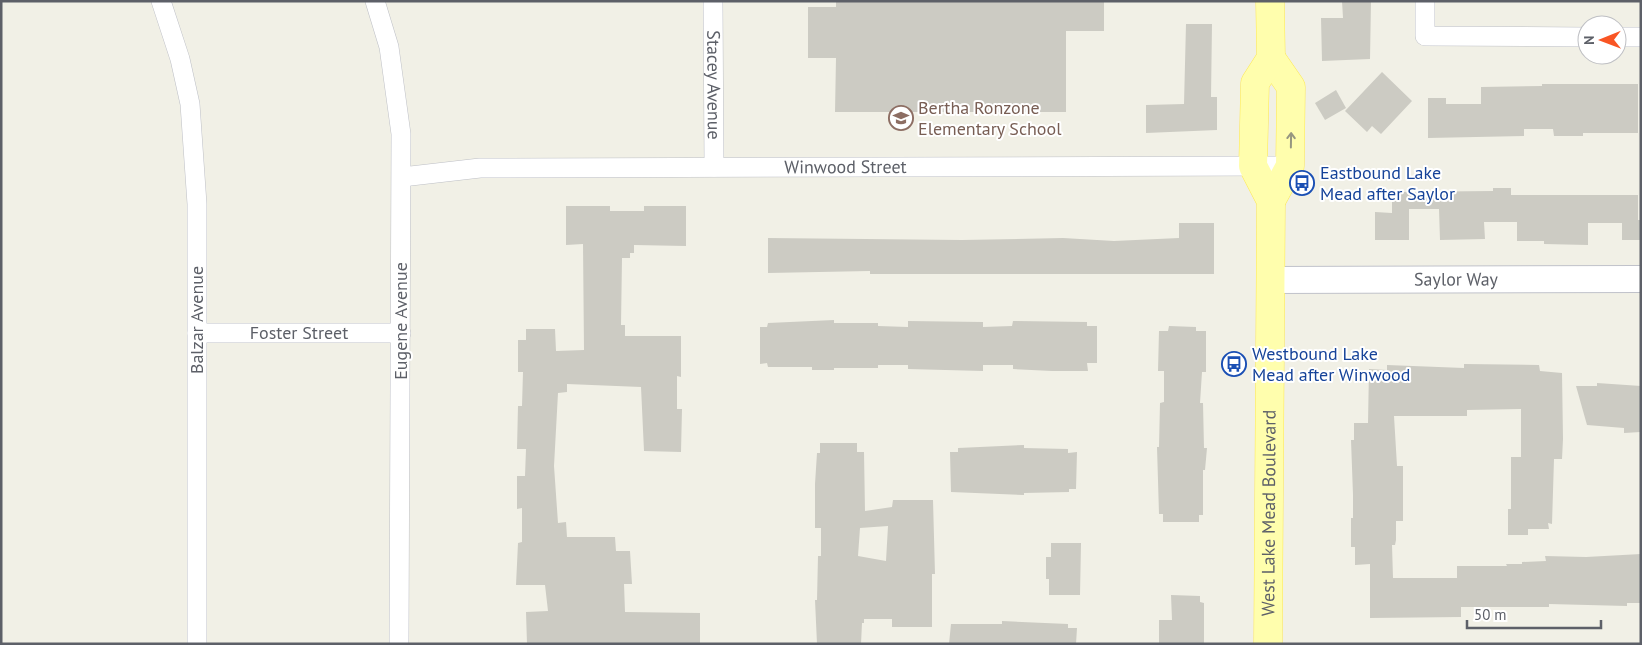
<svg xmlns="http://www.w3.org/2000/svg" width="1642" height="645" font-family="'PT Sans',sans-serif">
  <rect width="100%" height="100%" fill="#f1f0e6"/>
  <g fill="#cccbc3" fill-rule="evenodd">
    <path d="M 836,1 L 1104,1 L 1104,31 L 1066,31 L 1066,112 L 835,112 L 836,58 L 808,58 L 808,7 L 836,7 Z"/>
    <path d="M 1342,1 L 1371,1 L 1370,59 L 1322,61 L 1321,18 L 1343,18 Z"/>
    <path d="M 1186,24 L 1212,24 L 1211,97 L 1217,97 L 1217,130 L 1146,133 L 1146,105 L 1184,104 Z"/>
    <path d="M 1382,72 L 1412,101 L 1381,134 L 1372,126 L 1367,132 L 1345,111 Z"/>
    <path d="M 1542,84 L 1638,84 L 1638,133 L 1583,133 L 1583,136 L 1554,136 L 1553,129 L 1524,129 L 1524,136 L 1428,138 L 1428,98 L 1446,98 L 1446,104 L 1481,104 L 1481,87 L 1542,86 Z"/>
    <path d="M 1336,90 L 1346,108 L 1325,120 L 1315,103 Z"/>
    <path d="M 1493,188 L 1511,188 L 1511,195 L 1638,195 L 1638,220 L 1641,220 L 1641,240 L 1622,240 L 1622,223 L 1588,223 L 1588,245 L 1544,244 L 1544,241 L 1517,241 L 1517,222 L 1484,222 L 1485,239 L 1440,240 L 1439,209 L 1409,209 L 1409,240 L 1375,240 L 1375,212 L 1392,213 L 1392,192 L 1493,191 Z"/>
    <path d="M 566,206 L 610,206 L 610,211 L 644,211 L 644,206 L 686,206 L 686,246 L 634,245 L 634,253 L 630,253 L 630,258 L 622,258 L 621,325 L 625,325 L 625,336 L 681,336 L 681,377 L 677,376 L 677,409 L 682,409 L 681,452 L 644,451 L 641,387 L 567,384 L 567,392 L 558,393 L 554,466 L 558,523 L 566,522 L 567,537 L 615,537 L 616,551 L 630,551 L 632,584 L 624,584 L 625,612 L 700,613 L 700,644 L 527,644 L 526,612 L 548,611 L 545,585 L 516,585 L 518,543 L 522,542 L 522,508 L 517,509 L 517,476 L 525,476 L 526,449 L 517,449 L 518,406 L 522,406 L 523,372 L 518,372 L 518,340 L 526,340 L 526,329 L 555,329 L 556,351 L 584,350 L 583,244 L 566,245 Z"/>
    <path d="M 1179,223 L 1214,223 L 1214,274 L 870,274 L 870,271 L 768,273 L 768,238 L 962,240 L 1063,238 L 1114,241 L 1179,238 Z"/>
    <path d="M 834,320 L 834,323 L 878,323 L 878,326 L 908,327 L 908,321 L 983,322 L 983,327 L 1012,326 L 1013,321 L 1087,322 L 1087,326 L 1097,326 L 1097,363 L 1087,363 L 1088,371 L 1052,371 L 1013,369 L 1013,365 L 983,365 L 983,371 L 908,369 L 908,365 L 878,365 L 878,368 L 834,368 L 834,370 L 812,370 L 812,367 L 768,367 L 767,363 L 760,364 L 760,327 L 767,327 L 768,323 Z"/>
    <path d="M 1169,326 L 1196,327 L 1196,331 L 1206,331 L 1206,372 L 1202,372 L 1200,403 L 1203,403 L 1204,448 L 1207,448 L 1205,470 L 1203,470 L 1203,515 L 1199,515 L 1199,522 L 1163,522 L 1163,514 L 1159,514 L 1157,447 L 1159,447 L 1160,403 L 1164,402 L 1164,371 L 1158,371 L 1159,331 L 1168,331 Z"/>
    <path d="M 1464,364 L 1539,365 L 1540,371 L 1562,373 L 1563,439 L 1562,459 L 1554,459 L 1552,524 L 1548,523 L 1549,529 L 1528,529 L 1528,535 L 1508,535 L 1508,509 L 1511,509 L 1511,457 L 1521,457 L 1521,409 L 1467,410 L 1467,416 L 1394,416 L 1397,466 L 1403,466 L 1403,521 L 1396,521 L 1396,540 L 1395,545 L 1392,545 L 1393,578 L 1457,578 L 1457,566 L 1507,566 L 1506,564 L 1522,564 L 1522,562 L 1546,561 L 1545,556 L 1586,557 L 1641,554 L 1641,603 L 1627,603 L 1627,606 L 1549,604 L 1549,607 L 1461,607 L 1461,617 L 1370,618 L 1370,564 L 1355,565 L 1355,547 L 1351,547 L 1351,518 L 1353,518 L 1353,495 L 1351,440 L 1354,440 L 1354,423 L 1368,423 L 1369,369 L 1387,370 L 1387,365 L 1464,368 Z"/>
    <path d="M 1597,383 L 1641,386 L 1641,432 L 1624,433 L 1624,428 L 1587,425 L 1576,386 L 1597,386 Z"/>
    <path d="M 820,443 L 857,443 L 857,452 L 864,452 L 865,511 L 892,507 L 893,500 L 933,500 L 935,574 L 932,574 L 932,627 L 892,627 L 892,619 L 864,619 L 864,623 L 862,623 L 861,644 L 817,644 L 815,600 L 817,600 L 818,556 L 821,556 L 821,528 L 815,528 L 815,484 L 817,453 L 820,453 ZM 888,526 L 886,561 L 858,556 L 860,528 Z"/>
    <path d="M 1024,445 L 1024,448 L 1068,449 L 1068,453 L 1077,452 L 1076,489 L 1069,489 L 1069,492 L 1024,493 L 1024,495 L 951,492 L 950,452 L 958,452 L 958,448 Z"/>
    <path d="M 1051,543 L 1081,543 L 1080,595 L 1049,595 L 1049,579 L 1046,579 L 1046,557 L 1051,557 Z"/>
    <path d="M 1171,595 L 1200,596 L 1200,602 L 1204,603 L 1204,644 L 1159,644 L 1159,620 L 1172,620 Z"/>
    <path d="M 1002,621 L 1068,624 L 1068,628 L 1077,628 L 1076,644 L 949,644 L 951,624 L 1002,624 Z"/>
  </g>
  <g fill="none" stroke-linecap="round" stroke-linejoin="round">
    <defs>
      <g id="street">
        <path d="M 161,1 L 180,59 L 190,104 L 197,204 L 197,644"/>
        <path d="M 375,1 L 389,47 L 401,134 L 399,644"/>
        <path id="s1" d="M 713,1 L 714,167"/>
        <path d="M 1425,1 L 1425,36 L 1587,37"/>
        <path d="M 1617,37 L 1641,37"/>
        <path id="s2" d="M 402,177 L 480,168 L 1290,166"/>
        <path id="s3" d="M 197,333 L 401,333"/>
      </g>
      <g id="secondary">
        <path id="s4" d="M 1271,280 L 1641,279"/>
      </g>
      <g id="primary">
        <path d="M 1271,58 L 1291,87 L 1290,166 L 1271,201"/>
        <path id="s5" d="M 1268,644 L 1271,201 L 1253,166 L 1255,83 L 1271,58 L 1270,1"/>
      </g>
    </defs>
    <use href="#street" stroke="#bdbfc6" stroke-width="20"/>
    <use href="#secondary" stroke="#c0c2ca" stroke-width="28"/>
    <use href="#primary" stroke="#fee852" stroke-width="29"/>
    <use href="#street" stroke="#fff" stroke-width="19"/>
    <use href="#secondary" stroke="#fff" stroke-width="26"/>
    <use href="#primary" stroke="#fffead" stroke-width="28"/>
  </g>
  <defs><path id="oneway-shaft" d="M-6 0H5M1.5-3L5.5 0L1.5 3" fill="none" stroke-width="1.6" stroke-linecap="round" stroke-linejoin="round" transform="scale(1.25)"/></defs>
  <use stroke="#969780" href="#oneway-shaft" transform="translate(1291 140) rotate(-89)"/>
  <defs>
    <symbol id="school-ring" viewBox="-11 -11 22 22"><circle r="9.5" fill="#fff" stroke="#8d6e63" stroke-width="1.5"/><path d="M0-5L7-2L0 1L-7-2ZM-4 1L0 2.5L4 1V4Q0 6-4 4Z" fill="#8d6e63"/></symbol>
    <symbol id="bus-ring" viewBox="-11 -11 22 22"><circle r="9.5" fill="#fff" stroke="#1a4fb4" stroke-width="1.5"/><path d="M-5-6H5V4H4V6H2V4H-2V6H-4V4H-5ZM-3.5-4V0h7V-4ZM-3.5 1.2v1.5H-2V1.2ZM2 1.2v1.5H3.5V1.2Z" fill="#1a4fb4"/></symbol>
  </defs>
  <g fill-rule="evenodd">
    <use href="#school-ring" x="887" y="104" width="28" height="28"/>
    <use href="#bus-ring" x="1288" y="169" width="28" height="28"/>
    <use href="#bus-ring" x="1220" y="350" width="28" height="28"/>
  </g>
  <g text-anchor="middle" stroke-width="4" stroke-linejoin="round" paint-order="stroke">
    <g font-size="18" fill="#5d6068" stroke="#fff">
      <text dy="6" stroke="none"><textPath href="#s1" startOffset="84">Stacey Avenue</textPath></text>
      <text dy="6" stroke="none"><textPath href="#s2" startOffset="444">Winwood Street</textPath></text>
      <text dy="6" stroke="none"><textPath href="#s4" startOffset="185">Saylor Way</textPath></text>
      <text transform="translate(197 320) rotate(-90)" y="6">Balzar Avenue</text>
      <text transform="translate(401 321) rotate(-90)" y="6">Eugene Avenue</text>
      <text dy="6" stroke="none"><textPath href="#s3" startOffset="102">Foster Street</textPath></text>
      <text dy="6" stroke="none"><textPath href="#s5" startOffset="131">West Lake Mead Boulevard</textPath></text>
    </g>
    <g font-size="18" fill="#785e54" stroke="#fff" text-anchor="start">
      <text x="918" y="114">Bertha Ronzone<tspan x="918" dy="21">Elementary School</tspan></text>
    </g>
    <g font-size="18" fill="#164399" stroke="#fff" text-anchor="start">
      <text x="1320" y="179">Eastbound Lake<tspan x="1320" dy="21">Mead after Saylor</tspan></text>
      <text x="1252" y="360">Westbound Lake<tspan x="1252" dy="21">Mead after Winwood</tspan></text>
    </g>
  </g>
  <rect width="1642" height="645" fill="none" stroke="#5d6068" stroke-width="5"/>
  <g transform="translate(1602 40) rotate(269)"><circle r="24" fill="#ffffff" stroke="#bebfc3"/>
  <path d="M0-4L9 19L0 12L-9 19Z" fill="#f95524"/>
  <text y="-8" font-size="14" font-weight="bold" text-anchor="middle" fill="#5d6068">N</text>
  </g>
  <path d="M1467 620v8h134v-8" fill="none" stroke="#5d6068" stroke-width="2.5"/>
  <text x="1474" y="620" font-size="15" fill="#5d6068" stroke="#ffffff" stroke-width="4" paint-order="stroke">50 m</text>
</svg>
